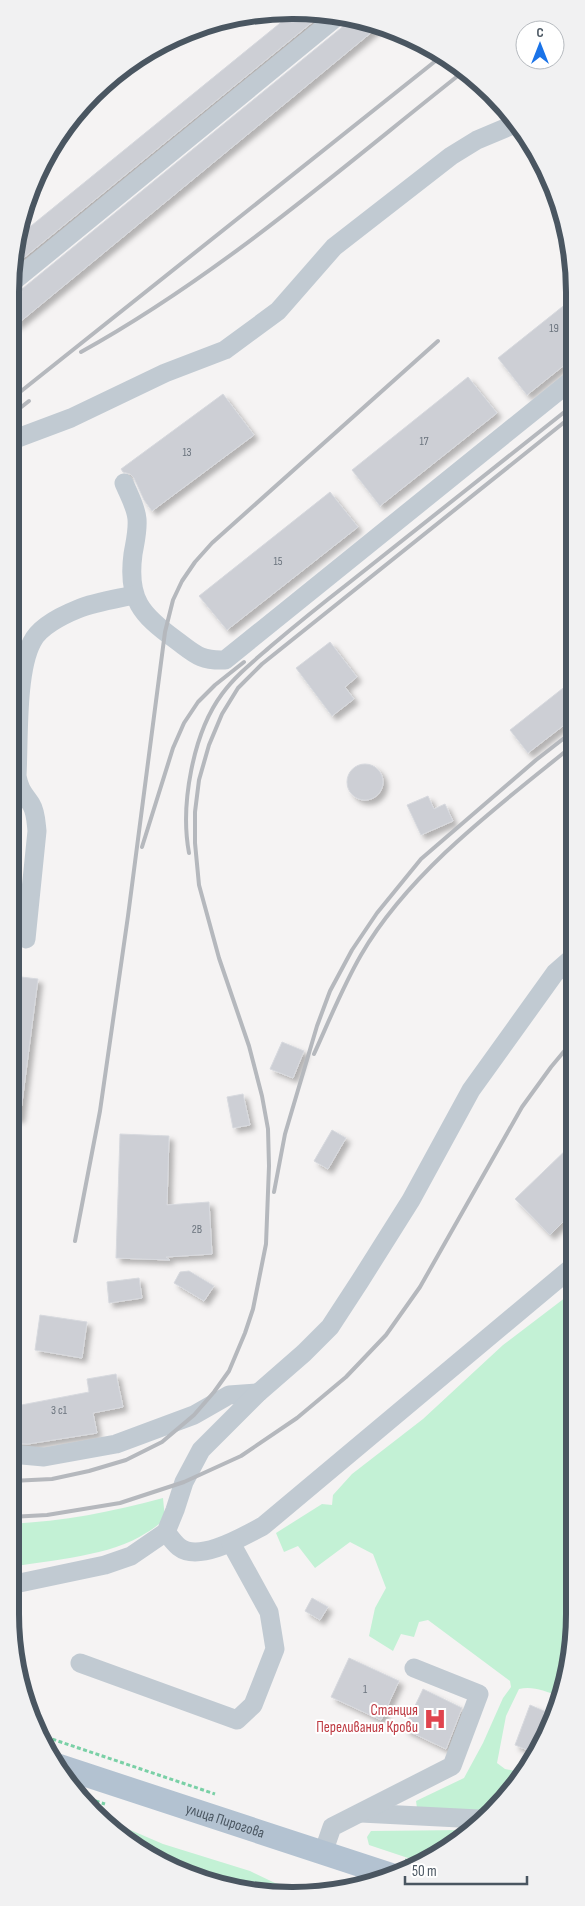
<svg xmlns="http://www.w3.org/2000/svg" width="585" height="1906" font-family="'Sofia Sans Condensed',sans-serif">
  <defs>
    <filter id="shadow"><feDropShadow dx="4.5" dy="4.5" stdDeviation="2.5" flood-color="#0004"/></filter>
  </defs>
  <rect width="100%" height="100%" fill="#f5f3f3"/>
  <g fill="#c3f1d5">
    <path d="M 570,1294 L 570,1669 L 558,1696 C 545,1691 533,1686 519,1689 L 506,1716 L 497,1763 L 505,1769 L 525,1773 L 486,1812 L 425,1812 L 417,1808 L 416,1801 L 464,1778 L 483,1743 L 503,1698 L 511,1687 L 510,1681 L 428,1620 L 419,1622 L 414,1637 L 401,1634 L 393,1651 L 369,1636 L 375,1608 L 386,1588 L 373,1554 L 350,1542 L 315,1568 L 298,1546 L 284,1552 L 276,1533 L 322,1504 L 332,1505 L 333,1495 L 352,1474 L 423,1419 L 503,1345 Z"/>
    <path d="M 163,1498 L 165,1519 C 159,1524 153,1529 146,1533 C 112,1556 51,1560 10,1567 L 10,1524 C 64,1521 112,1512 163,1498 Z"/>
    <path d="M 105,1819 L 163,1844 L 250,1871 L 275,1883 L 304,1890 L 256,1894 L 167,1867 Z"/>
    <path d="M 467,1830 L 450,1848 L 420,1862 L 369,1845 L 367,1837 L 371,1831 Z"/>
  </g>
  <g fill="#cdcfd5" stroke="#d7d9de" filter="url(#shadow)">
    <path d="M 290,15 L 321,15 L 15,265 L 15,239 Z"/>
    <path d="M 350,16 L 378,27 L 15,326 L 15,291 L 22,289 L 346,24 Z"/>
    <path d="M 572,299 L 572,359 L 527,395 L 498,358 Z"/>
    <path d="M 468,377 L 497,413 L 380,506 L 352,470 Z"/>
    <path d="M 223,394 L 254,435 L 152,511 L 144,500 L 134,478 L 130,474 L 123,472 L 121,469 Z"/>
    <path d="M 330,492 L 358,527 L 227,630 L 199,596 Z"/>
    <path d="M 330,642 L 357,677 L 345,687 L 354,699 L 332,716 L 296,668 Z"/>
    <path d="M 572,681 L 572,719 L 528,753 L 510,730 Z"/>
    <circle cx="365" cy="782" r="18"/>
    <path d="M 428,796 L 434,809 L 445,804 L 453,821 L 421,835 L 407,805 Z"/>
    <path d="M 13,976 L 38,979 L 20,1118 L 12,1118 Z"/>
    <path d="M 282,1042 L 304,1051 L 293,1078 L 270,1069 Z"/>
    <path d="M 243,1094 L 250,1125 L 233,1128 L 227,1097 Z"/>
    <path d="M 332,1130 L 346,1138 L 328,1169 L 314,1161 Z"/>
    <path d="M 120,1134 L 169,1136 L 167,1205 L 209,1202 L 212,1254 L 166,1257 L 170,1260 L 116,1258 Z"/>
    <path d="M 571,1145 L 570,1215 L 550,1235 L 515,1199 Z"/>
    <path d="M 189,1271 L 214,1286 L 204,1301 L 174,1283 L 180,1272 Z"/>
    <path d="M 139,1278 L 142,1298 L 109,1303 L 107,1282 Z"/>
    <path d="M 40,1315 L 87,1322 L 82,1358 L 35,1350 Z"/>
    <path d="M 116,1374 L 123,1407 L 93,1413 L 97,1433 L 28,1444 L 11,1443 L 11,1407 L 89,1392 L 87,1379 Z"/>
    <path d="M 312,1598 L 328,1607 L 320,1620 L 305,1611 Z"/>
    <path d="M 349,1658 L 399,1681 L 381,1720 L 331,1697 Z"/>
    <path d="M 423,1689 L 462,1708 L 446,1749 L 404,1729 Z"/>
    <path d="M 530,1705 L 551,1714 L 535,1753 L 515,1745 Z"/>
  </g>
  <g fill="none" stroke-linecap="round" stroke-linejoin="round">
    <g stroke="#7ad0a6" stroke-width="3" stroke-dasharray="4 2.5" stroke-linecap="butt">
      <path d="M 40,1735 L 215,1794"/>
      <path d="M 77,1795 L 105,1804"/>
      <path d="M 405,1860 L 415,1864"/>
    </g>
    <g stroke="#c1cad2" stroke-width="19">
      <path d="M 15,280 L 339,15"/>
      <path d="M 15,439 L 71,418 L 165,373 L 225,350 L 278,311 L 334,247 L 451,156 L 477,140 L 515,124"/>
      <path d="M 124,483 C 129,495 136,507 137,519 C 138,531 135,542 133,554 C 127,599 141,615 176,640 C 195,654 200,661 225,660 L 572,380"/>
      <path d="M 26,939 L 37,831 C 36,822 36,812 31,804 C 23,792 20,791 17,776 C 19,741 16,672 32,642 C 39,627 63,615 78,609 C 95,602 116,599 134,595"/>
      <path d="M 11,1454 L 44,1457 L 116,1444 L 194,1415 L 229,1395 L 258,1393"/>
      <path d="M 166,1532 C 170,1537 174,1543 179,1547 C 199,1563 244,1536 263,1526 L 570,1269"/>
      <path d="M 10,1585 L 105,1565 L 131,1556 L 166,1532 L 175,1510 L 184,1482 L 201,1450 L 258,1393 L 304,1353 L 330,1327 L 360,1281 L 411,1200 L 471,1090 L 555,973 L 571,959"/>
      <path d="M 80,1663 L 237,1720 L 253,1705 L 275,1649 L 269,1612 L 231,1543"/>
      <path d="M 361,1813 L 479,1819"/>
      <path d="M 323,1853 L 332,1827 L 452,1766 L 479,1694 L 414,1668"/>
    </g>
    <path stroke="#b3c2d1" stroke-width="24" id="s1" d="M 59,1766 L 391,1875"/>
    <g stroke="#b5b8bd" stroke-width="4">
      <path d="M 81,352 C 220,275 340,169 464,71"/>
      <path d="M 15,396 L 443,55"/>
      <path d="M 15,412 L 29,401"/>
      <path d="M 142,847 L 173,748 L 184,723 L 198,702 L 215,685 L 244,662"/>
      <path d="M 189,853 C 180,805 193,733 222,694 C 236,675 254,661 271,646 C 297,624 323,603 350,582 C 424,523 498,465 572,406"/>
      <path d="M 314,1054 C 329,1021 343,986 361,955 C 409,872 498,806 571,747"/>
      <path d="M 274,1192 L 285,1134 L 317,1026 L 330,991 L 352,950 L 377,913 L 421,859 L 536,760 L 572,732"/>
      <path d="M 75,1241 L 100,1111 L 128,916 L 165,632 L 173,600 L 182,581 L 195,562 L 212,543 L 438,341"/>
      <path d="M 11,1481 L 52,1479 L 89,1471 L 126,1460 L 162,1442 L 194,1415 L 214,1392 L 229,1371 L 245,1333 L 253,1309 L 266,1244 L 269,1166 L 268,1129 L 262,1096 L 249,1046 L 219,958 L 199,885 L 195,843 L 195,812 L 199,780 L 209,745 L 222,714 L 238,688 L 262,664 L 572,416"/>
      <path d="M 10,1517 L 47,1515 L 120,1503 L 184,1482 L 241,1456 L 297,1418 L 346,1377 L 386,1335 L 420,1287 L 522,1107 L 551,1067 L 571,1043"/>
    </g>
  </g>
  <defs>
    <symbol id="hospital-bare" viewBox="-9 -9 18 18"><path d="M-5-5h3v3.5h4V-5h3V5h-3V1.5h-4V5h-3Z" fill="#e0444e" stroke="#fff" stroke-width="2.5" paint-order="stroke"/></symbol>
  </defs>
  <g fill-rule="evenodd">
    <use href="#hospital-bare" x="419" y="1703" width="32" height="32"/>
  </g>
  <g text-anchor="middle" stroke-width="4" stroke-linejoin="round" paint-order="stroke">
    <g font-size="12" fill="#6b747e">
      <text x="554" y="332">19</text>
      <text x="424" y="445">17</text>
      <text x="187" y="456">13</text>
      <text x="278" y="565">15</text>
      <text x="197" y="1233">2В</text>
      <text x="59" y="1414">3 с1</text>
      <text x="365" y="1693">1</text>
    </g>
    <g font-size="15" fill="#be3a42" stroke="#fff" text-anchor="end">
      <text x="418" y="1715">Станция<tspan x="418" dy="17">Переливания Крови</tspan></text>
    </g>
    <g font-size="15" fill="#4a5661" stroke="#fff">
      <text dy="5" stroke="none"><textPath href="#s1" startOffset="175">улица Пирогова</textPath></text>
    </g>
  </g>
  <path d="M0 0H585V1906H0ZM292 19H293A273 273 0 0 1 566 292V1614A273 273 0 0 1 293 1887H292A273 273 0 0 1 19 1614V292A273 273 0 0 1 292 19Z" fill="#f1f1f2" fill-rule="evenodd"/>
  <path fill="none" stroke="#4a5661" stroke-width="6" d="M292 19H293A273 273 0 0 1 566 292V1614A273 273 0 0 1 293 1887H292A273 273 0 0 1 19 1614V292A273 273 0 0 1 292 19Z"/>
  <g transform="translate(540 45)"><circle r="24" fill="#ffffff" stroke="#b7bbc0"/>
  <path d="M0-4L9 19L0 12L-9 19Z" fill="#1a73e8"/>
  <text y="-8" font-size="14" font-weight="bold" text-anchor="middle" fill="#4a5661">С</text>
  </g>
  <path d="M405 1876v8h122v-8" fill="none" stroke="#4a5661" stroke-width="2.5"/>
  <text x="412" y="1876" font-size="15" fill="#4a5661" stroke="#ffffff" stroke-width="4" paint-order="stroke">50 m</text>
</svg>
